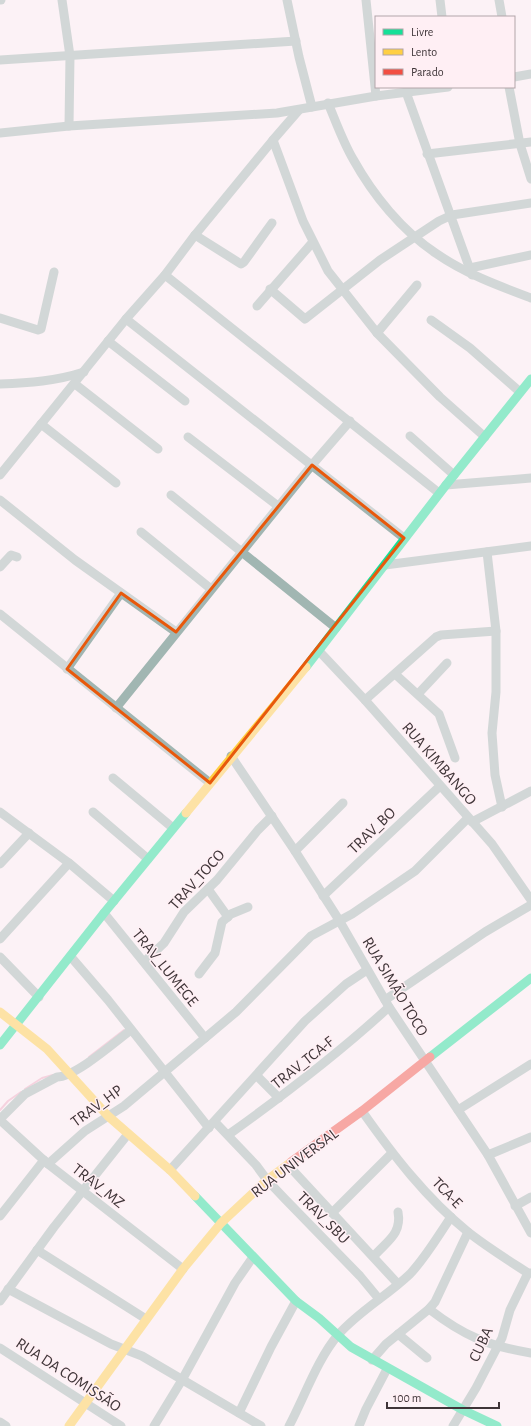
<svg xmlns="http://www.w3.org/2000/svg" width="531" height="1426" font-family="'Alegreya Sans',sans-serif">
  <rect width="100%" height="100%" fill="#fcf2f5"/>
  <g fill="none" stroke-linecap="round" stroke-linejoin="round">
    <g stroke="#f0acc3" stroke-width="2">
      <path d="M 89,1057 L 124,1030"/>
      <path d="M 25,1089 L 42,1078 L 53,1075"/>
      <path d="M 0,1110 L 8,1101 L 21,1092"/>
    </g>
    <g stroke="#a1b6b2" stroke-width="9">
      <path d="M 0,0 L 1,0"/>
      <path d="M 62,0 L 70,56 L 69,126"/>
      <path d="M 287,0 L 299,57 L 312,107"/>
      <path d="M 366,0 L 376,96"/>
      <path d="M 440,0 L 442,17"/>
      <path d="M 499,0 L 502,17"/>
      <path d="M 0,60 L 296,41"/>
      <path d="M 514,77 L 531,74"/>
      <path d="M 509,87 L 520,144 L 531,179"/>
      <path d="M 406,92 L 472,275"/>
      <path d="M 328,103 C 336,122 343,142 353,159 C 373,195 402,231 437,254 C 466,274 499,286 531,298"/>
      <path d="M 0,133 L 69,126 L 277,113 L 376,96 L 448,87"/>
      <path d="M 273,140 L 303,221 L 328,271 L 377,333 L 440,397 L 485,437"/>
      <path d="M 427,154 L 531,142"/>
      <path d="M 195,235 L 241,264 L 244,262 L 272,223"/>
      <path d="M 470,268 L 531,255"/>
      <path d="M 165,275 L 439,493"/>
      <path d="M 270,289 L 305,319 L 380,260 L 439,221 L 452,215 L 531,203"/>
      <path d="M 257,306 L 312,243"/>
      <path d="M 0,318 L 38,330 L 41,329 L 54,272"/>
      <path d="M 126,319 L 404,538"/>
      <path d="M 431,320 L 470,348 L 520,392"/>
      <path d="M 377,333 L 417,285"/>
      <path d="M 108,341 L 185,401"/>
      <path d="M 0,384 C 29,383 56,381 84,372"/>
      <path d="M 75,384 L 158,449"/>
      <path d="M 41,424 L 116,483"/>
      <path d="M 410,436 L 454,475"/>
      <path d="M 188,437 L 278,506"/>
      <path d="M 0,475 L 126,319 L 165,275 L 195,235 L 273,140 L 299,110"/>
      <path d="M 446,485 L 531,478"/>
      <path d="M 171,495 L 336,628"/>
      <path d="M 0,500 L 75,560 L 176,632"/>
      <path d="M 141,532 L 211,589"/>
      <path d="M 487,552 L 496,631 L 496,692 L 492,733 L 495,775 L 502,807"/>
      <path d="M 385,565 L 531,546"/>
      <path d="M 0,567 L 11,555 L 17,557"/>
      <path d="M 0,614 L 210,783"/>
      <path d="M 319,651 L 365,700 L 492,844 L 531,900"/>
      <path d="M 67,669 L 121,593"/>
      <path d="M 395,674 L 439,714 L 455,758"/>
      <path d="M 418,694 L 447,663"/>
      <path d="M 365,700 L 436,637 L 441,635 L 496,631"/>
      <path d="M 116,708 L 312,465 L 350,421"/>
      <path d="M 231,756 L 295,851 L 339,920 L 389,1007 L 488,1155 L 531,1233"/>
      <path d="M 113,778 L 173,828"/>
      <path d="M 0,812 L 69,863 L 114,901"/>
      <path d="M 93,812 L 148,859"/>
      <path d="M 472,822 L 531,791"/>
      <path d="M 295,851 L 343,803"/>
      <path d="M 0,864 L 29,833"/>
      <path d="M 208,889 L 228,917"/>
      <path d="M 323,896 L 440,786"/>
      <path d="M 104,913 L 205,1038"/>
      <path d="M 0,939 L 69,863"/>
      <path d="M 0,957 L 39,997"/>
      <path d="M 71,957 L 108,1000 L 209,1128"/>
      <path d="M 144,962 L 164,943 L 184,912 L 217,880 L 258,830 L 272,816"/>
      <path d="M 199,974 L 215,953 L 222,922 L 231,914 L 248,907"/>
      <path d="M 385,1000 L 485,932 L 531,905"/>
      <path d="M 257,1076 L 279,1098"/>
      <path d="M 458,1110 L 531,1064"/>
      <path d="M 362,1111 C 393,1155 426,1198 468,1232 C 487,1247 508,1260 528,1273 L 531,1273"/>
      <path d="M 0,1119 L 25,1094 L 57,1077 C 75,1077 115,1042 131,1030"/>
      <path d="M 0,1120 L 48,1164 L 183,1269"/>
      <path d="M 215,1122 L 256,1165 L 267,1180 L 285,1199 L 360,1276 L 379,1299"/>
      <path d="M 228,1135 C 284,1095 338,1054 389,1007"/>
      <path d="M 488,1155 L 531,1137"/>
      <path d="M 48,1164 L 85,1131 L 124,1106 L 236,1012 L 311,936 L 352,914 L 415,871 L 468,818"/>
      <path d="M 288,1165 L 398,1284"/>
      <path d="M 170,1170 L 305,1021 L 346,984 L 367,970"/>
      <path d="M 515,1206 L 531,1197"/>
      <path d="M 332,1213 L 392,1153"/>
      <path d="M 0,1216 L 44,1160"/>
      <path d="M 37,1250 L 146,1319"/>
      <path d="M 374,1256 C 387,1241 402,1234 398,1212"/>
      <path d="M 8,1289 L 111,1344 L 142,1356 L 261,1426"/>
      <path d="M 0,1301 L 54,1227 L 128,1134"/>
      <path d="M 429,1309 C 464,1336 488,1346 531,1353"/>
      <path d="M 398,1334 L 427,1358"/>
      <path d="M 0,1348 L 121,1426"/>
      <path d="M 372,1360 L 386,1344 L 429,1309 L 435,1302 L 468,1232"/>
      <path d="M 239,1413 L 271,1347 L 296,1301"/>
      <path d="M 0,1422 L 6,1426"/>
      <path d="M 154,1426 L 182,1380 L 235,1283 L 253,1257"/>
      <path d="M 289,1426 C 304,1398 318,1358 338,1335 C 359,1311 387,1296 410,1274 C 426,1257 438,1236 451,1217"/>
      <path d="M 359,1426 L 366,1409 L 387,1369"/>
      <path d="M 453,1426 L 476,1388 L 502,1338 L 510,1310 L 528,1273"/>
    </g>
    <g stroke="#16e098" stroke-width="9">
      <path d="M 306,667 L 446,485 L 531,379"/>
      <path d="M 0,1045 L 104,913 L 186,813"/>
      <path d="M 430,1057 L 531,978"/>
      <path d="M 195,1196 L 296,1301 L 319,1318 L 351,1347 L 463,1410 L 497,1426"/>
    </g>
    <g stroke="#ffcf43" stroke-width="9">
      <path d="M 186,813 L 306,667"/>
      <path d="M 0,1012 L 47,1049 L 108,1116 L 170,1170 L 195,1196"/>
      <path d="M 69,1426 L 183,1269 L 221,1223 L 267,1180 L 291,1162"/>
    </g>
    <path stroke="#f24e42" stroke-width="9" d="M 291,1162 L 362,1111 L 430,1057"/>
  </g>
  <path d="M0 0H531V1426H0ZM 312,465 L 404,538 L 210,783 L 67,669 L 121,593 L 176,632 Z" fill="#fcf2f5" fill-opacity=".55" fill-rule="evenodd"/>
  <path fill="none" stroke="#e8590c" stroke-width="3" stroke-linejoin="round" d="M 312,465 L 404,538 L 210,783 L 67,669 L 121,593 L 176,632 Z"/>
  <g text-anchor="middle" stroke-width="3" stroke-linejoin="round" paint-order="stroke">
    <g font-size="16" fill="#3f3538" stroke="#ffeff4">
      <text transform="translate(440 763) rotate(49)" y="6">RUA KIMBANGO</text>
      <text transform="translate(371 830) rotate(-44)" y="6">TRAV_BO</text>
      <text transform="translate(196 879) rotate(-48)" y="6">TRAV_TOCO</text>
      <text transform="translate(166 967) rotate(51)" y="6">TRAV_LUMEGE</text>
      <text transform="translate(396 986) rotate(59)" y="6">RUA SIMÃO TOCO</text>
      <text transform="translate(302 1062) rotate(-38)" y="6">TRAV_TCA-F</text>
      <text transform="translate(96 1105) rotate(-36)" y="6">TRAV_HP</text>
      <text transform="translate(294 1162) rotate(-37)" y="6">RUA UNIVERSAL</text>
      <text transform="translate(99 1185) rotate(38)" y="6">TRAV_MZ</text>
      <text transform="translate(448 1192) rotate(46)" y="6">TCA-E</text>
      <text transform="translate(324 1217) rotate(45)" y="6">TRAV_SBU</text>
      <text transform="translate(480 1344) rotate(-65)" y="6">CUBA</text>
      <text transform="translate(69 1374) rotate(33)" y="6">RUA DA COMISSÃO</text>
    </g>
  </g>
  <rect x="375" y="16" width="140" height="72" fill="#ffeff4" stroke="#b2a5a9"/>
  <rect x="383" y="29" width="20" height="6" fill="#16e098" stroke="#b2a5a9"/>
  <text x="411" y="36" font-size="12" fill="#3f3538">Livre</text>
  <rect x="383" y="49" width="20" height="6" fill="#ffcf43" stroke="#b2a5a9"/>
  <text x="411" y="56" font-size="12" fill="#3f3538">Lento</text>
  <rect x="383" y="69" width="20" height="6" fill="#f24e42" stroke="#b2a5a9"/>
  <text x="411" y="76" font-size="12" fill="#3f3538">Parado</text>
  <path d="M387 1402v6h112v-6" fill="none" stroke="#3f3538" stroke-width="2"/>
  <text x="393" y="1402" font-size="12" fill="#3f3538" stroke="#ffeff4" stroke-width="3" paint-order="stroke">100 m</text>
</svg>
